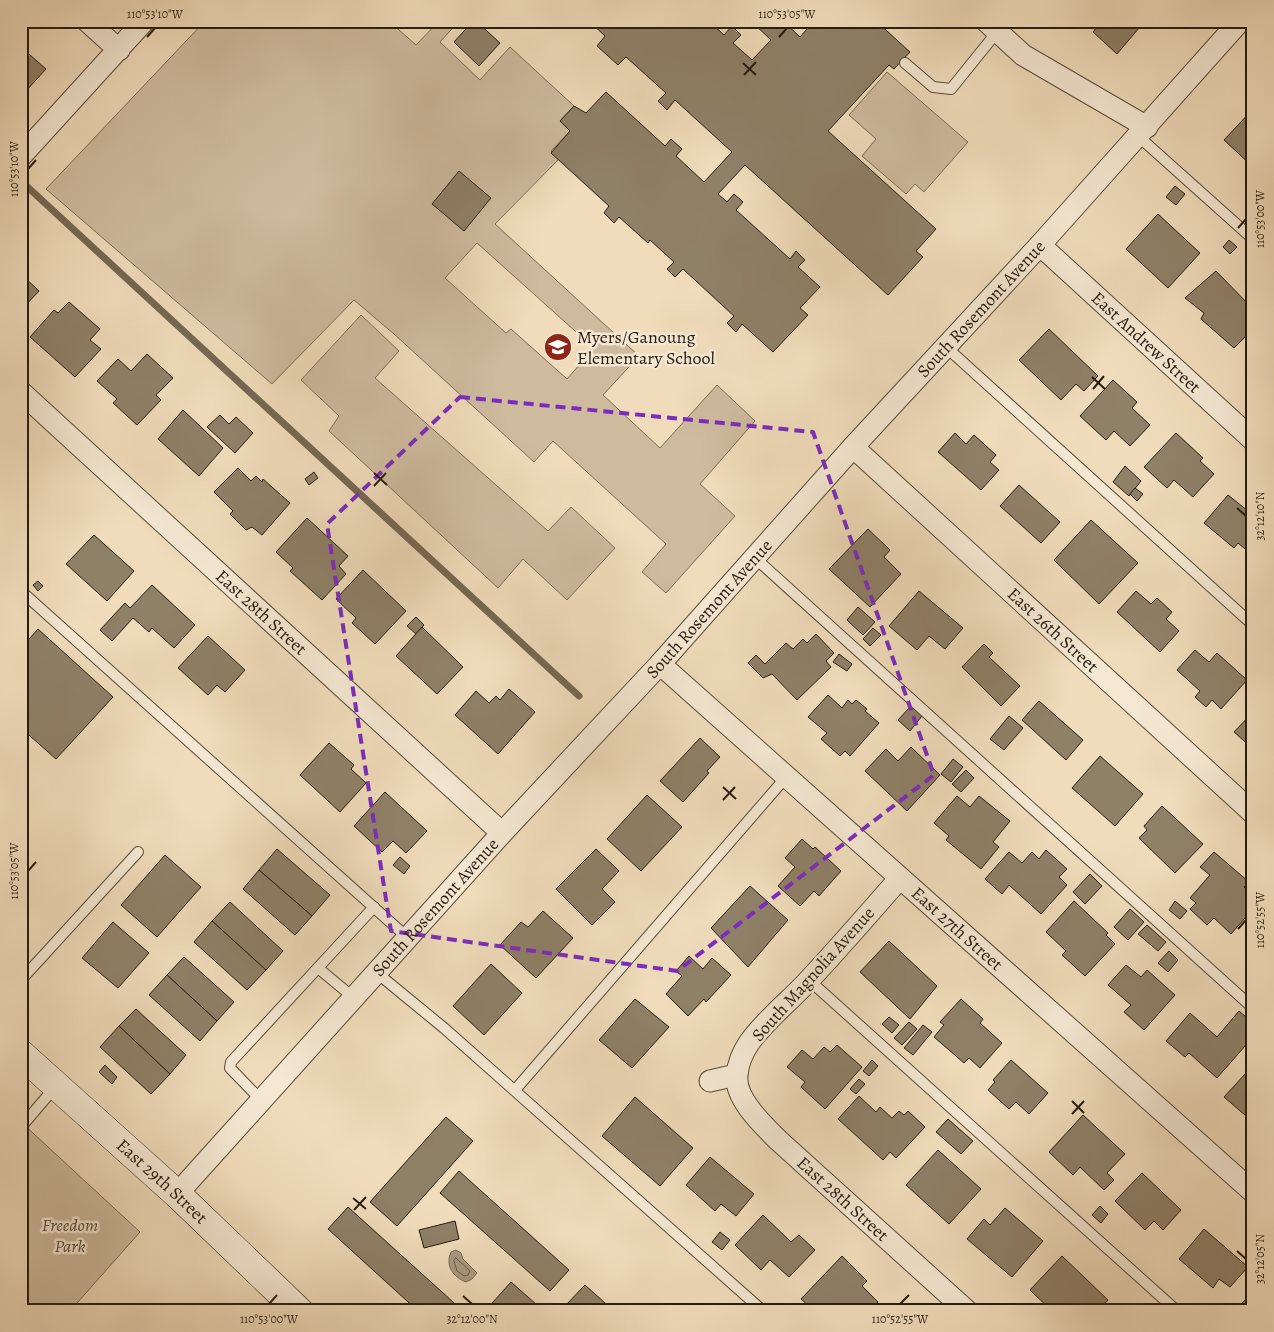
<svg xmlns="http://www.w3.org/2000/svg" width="1274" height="1332" font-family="Alegreya,serif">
  <rect width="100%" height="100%" fill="#f0dcbb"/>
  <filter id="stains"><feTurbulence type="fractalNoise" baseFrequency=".004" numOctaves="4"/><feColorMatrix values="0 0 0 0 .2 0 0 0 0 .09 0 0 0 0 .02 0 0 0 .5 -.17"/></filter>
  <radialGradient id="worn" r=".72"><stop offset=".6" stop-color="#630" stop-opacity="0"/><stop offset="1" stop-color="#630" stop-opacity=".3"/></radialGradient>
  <g fill="#cebb9e" stroke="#7a6c56" fill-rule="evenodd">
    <path d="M 205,21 L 389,21 L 416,45 L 439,21 L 459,21 L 440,42 L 480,80 L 510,47 L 574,106 L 560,121 L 570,131 L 551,151 L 559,159 L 495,224 L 639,356 L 603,395 L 660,448 L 717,385 L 755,421 L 700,484 L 735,516 L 666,593 L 642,572 L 666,544 L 553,441 L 534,462 L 394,334 L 354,300 L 272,384 L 46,189 ZM 477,243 L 594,348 L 567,379 L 511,329 L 506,333 L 445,278 Z"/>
    <path d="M 887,72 L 968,142 L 924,192 L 915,184 L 906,194 L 862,156 L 876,139 L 849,115 Z"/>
    <path d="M 361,315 L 399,351 L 375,378 L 548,531 L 571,507 L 615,548 L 567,600 L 523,559 L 498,588 L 329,431 L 339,416 L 301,380 Z"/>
    <path d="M 21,1122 L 140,1232 L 70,1311 L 21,1311 Z"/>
  </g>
  <path fill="#ab9b81" stroke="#766853" d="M 456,1250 L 461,1253 L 463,1259 L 477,1273 L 472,1279 L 466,1282 C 453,1277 445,1266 451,1252 Z"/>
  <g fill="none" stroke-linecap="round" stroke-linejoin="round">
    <path stroke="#685c48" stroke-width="1" d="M 456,1258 L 470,1271 L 468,1275 L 464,1276 L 457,1271 L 454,1261 Z"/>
    <path stroke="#766853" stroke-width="7" d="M 21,181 L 579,696"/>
  </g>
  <g fill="#8f8068" stroke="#261c0f">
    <path d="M 473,21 L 476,21 L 500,43 L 479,66 L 454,42 Z"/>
    <path d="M 589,21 L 709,21 L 724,35 L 732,26 L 741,35 L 733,43 L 752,60 L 771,40 L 751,21 L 783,21 L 800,37 L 814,21 L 847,21 L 856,29 L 863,21 L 876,21 L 910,52 L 894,69 L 889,65 L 828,131 L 936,229 L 916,251 L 923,257 L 888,295 L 745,165 L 718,194 L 727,202 L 734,194 L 743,202 L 736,210 L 790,259 L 796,251 L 805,260 L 798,267 L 820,287 L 800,308 L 808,315 L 773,352 L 742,324 L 736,332 L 727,323 L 734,316 L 683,269 L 675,277 L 667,269 L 674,262 L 650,240 L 648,243 L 619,217 L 614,223 L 604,213 L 609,206 L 551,153 L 570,131 L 560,121 L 574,106 L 586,113 L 606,92 L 665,146 L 671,139 L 682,149 L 676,156 L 704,182 L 732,152 L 675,100 L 667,110 L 658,101 L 666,93 L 626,57 L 618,65 L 597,46 L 605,36 Z"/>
    <path d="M 1102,21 L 1145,21 L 1117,54 L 1093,32 Z"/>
    <path d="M 21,47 L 46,69 L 25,92 L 21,87 Z"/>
    <path d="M 1253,109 L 1253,165 L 1252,166 L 1224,140 Z"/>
    <path d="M 459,171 L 491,198 L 464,231 L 432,204 Z"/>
    <path d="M 1175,186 L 1185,194 L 1176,205 L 1166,197 Z"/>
    <path d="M 1158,214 L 1200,253 L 1168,288 L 1126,249 Z"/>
    <path d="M 1229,240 L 1237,247 L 1230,254 L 1223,247 Z"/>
    <path d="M 1216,271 L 1253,309 L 1253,329 L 1234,348 L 1201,319 L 1204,313 L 1185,298 Z"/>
    <path d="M 21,274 L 39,291 L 21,310 Z"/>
    <path d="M 69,302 L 100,329 L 90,340 L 101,349 L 75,377 L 30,337 L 54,310 L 58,313 Z"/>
    <path d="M 1049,329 L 1098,376 L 1084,391 L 1076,384 L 1061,400 L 1019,360 Z"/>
    <path d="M 147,354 L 173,378 L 156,395 L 161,400 L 137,425 L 113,403 L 117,399 L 97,381 L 118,359 L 131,371 Z"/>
    <path d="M 1113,380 L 1137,402 L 1132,408 L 1150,425 L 1130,446 L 1114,431 L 1106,440 L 1080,416 Z"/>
    <path d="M 183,410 L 223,448 L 199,476 L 158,439 Z"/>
    <path d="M 220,415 L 229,424 L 236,417 L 253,433 L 235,453 L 207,427 Z"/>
    <path d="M 955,433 L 966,444 L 974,435 L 996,455 L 990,462 L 999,470 L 981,490 L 938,452 Z"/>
    <path d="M 1176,433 L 1203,458 L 1200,461 L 1214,474 L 1193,497 L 1174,480 L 1167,488 L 1144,467 Z"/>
    <path d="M 1125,466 L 1141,481 L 1129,496 L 1113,482 Z"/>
    <path d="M 238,468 L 251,481 L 256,476 L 262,482 L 263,479 L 290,503 L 262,535 L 252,527 L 246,530 L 230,514 L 233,511 L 214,492 Z"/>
    <path d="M 314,472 L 318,478 L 309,485 L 305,479 Z"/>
    <path d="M 1019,485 L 1060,522 L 1041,543 L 1000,506 Z"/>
    <path d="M 1135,488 L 1143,494 L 1137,501 L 1130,494 Z"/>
    <path d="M 1228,495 L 1253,515 L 1253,552 L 1251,554 L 1238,543 L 1234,548 L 1204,523 Z"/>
    <path d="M 307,518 L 348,556 L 339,566 L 346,574 L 322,600 L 290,571 L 293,568 L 276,552 Z"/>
    <path d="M 1091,520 L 1138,563 L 1099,604 L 1054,560 Z"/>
    <path d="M 868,529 L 890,550 L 884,557 L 901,574 L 870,607 L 829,569 Z"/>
    <path d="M 94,535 L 134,571 L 107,601 L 66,564 Z"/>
    <path d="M 363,570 L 406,611 L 375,644 L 352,623 L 356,618 L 336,599 Z"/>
    <path d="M 38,581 L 43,586 L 38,591 L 33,585 Z"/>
    <path d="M 152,585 L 195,625 L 174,648 L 152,628 L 149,632 L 133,618 L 112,641 L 100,630 L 125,603 L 130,608 Z"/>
    <path d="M 919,591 L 963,628 L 945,649 L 929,636 L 917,650 L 889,626 Z"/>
    <path d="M 1136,591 L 1151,604 L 1157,598 L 1172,612 L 1166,619 L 1179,631 L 1160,652 L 1117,612 Z"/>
    <path d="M 858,607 L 875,622 L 863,635 L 847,620 Z"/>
    <path d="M 416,617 L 424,625 L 416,634 L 407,626 Z"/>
    <path d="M 422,627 L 463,667 L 437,694 L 396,656 Z"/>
    <path d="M 873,628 L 881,635 L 870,646 L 863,639 Z"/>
    <path d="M 38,629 L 113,697 L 56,759 L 21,728 L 21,648 Z"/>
    <path d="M 816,634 L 834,653 L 826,661 L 831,667 L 797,700 L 772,674 L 763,678 L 748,663 L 756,655 L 765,664 L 786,643 L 793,649 L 803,639 L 807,643 Z"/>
    <path d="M 208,636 L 245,670 L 225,692 L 217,685 L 208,695 L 178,668 Z"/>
    <path d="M 984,644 L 993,653 L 989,657 L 1020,686 L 1001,706 L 962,667 Z"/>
    <path d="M 1195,650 L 1209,662 L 1217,653 L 1247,680 L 1221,709 L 1212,700 L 1206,707 L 1195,697 L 1200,691 L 1177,670 Z"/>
    <path d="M 839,654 L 852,664 L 847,671 L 833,662 Z"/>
    <path d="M 509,689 L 535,712 L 498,754 L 455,715 L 476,691 L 489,703 L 496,696 L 500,700 Z"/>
    <path d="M 828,695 L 842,708 L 848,700 L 852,704 L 856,700 L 867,709 L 865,711 L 879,723 L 850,756 L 845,751 L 840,756 L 821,739 L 827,733 L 808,717 Z"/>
    <path d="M 1039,701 L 1083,740 L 1066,760 L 1022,720 Z"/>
    <path d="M 911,706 L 922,716 L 910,731 L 898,720 Z"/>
    <path d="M 1253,712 L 1253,749 L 1234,732 Z"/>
    <path d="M 1009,716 L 1023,728 L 1004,750 L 990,739 Z"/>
    <path d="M 700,738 L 720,757 L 707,771 L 709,773 L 683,802 L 660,781 Z"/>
    <path d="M 329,743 L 354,765 L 351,769 L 366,783 L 340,812 L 300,775 Z"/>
    <path d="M 911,747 L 940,775 L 907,811 L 865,771 L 886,749 L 898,761 Z"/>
    <path d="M 1100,756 L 1143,794 L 1115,826 L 1072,788 Z"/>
    <path d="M 953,759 L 963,767 L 951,782 L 941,774 Z"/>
    <path d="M 966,770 L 974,778 L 961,792 L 952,784 Z"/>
    <path d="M 385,792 L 427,831 L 406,853 L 393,841 L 382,852 L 354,826 Z"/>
    <path d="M 647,795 L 682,827 L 641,871 L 607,839 Z"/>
    <path d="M 957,796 L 970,807 L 979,796 L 1010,821 L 993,842 L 999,847 L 981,869 L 946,840 L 949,836 L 934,823 Z"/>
    <path d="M 1162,806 L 1203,844 L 1175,873 L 1139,838 L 1147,830 L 1144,826 Z"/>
    <path d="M 802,839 L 813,849 L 815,847 L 841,871 L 819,896 L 814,891 L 800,906 L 778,886 L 795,867 L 785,858 Z"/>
    <path d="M 277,849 L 330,895 L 312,916 L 259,870 Z"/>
    <path d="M 596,849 L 619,871 L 602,889 L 615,902 L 592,925 L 556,889 Z"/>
    <path d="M 1046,850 L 1067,869 L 1059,877 L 1067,885 L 1041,914 L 1009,885 L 1002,894 L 985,879 L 1009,852 L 1022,863 L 1032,852 L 1039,859 Z"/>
    <path d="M 1214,852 L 1249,882 L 1244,887 L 1253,896 L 1253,909 L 1231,934 L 1214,918 L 1207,925 L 1190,909 L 1196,903 L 1190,898 L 1210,875 L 1200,867 Z"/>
    <path d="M 165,855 L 201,887 L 157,937 L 121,905 Z"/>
    <path d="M 400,857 L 410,866 L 404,874 L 393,865 Z"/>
    <path d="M 259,870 L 312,916 L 295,935 L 243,889 Z"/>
    <path d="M 1090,874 L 1102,886 L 1085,904 L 1073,892 Z"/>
    <path d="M 750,886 L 788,920 L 748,967 L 711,928 Z"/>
    <path d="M 1074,901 L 1108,933 L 1106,935 L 1115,944 L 1085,976 L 1062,955 L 1066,951 L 1046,932 Z"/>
    <path d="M 1175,901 L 1187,911 L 1180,919 L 1169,910 Z"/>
    <path d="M 230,902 L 283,951 L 266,970 L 212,921 Z"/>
    <path d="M 1130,909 L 1144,922 L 1128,940 L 1114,927 Z"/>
    <path d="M 543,911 L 573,938 L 536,978 L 500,945 L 521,922 L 528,927 Z"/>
    <path d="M 212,921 L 266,970 L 247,990 L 194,942 Z"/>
    <path d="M 113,922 L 149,953 L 118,988 L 82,958 Z"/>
    <path d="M 1147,925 L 1166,942 L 1158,951 L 1138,934 Z"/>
    <path d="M 889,941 L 937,986 L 910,1019 L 860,972 Z"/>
    <path d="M 1169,951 L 1178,960 L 1168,972 L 1158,963 Z"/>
    <path d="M 689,956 L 703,969 L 712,958 L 731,975 L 706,1002 L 704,999 L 688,1016 L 666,994 L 682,976 L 676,971 Z"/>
    <path d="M 184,957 L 234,1002 L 217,1021 L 167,975 Z"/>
    <path d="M 491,964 L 522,993 L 484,1035 L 453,1006 Z"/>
    <path d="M 1126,965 L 1141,977 L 1147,970 L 1175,995 L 1144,1030 L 1124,1012 L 1131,1005 L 1108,985 Z"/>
    <path d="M 167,975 L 217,1021 L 200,1041 L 149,995 Z"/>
    <path d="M 635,999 L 669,1027 L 632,1068 L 599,1040 Z"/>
    <path d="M 961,999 L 983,1019 L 980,1023 L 1002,1043 L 980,1068 L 969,1058 L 964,1063 L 934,1037 L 944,1025 L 940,1022 Z"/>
    <path d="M 136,1009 L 186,1055 L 170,1074 L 119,1026 Z"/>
    <path d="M 1239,1011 L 1253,1023 L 1253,1037 L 1217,1078 L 1189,1053 L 1185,1057 L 1166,1041 L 1190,1013 L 1217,1037 Z"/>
    <path d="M 889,1017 L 899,1025 L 892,1033 L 882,1024 Z"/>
    <path d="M 909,1022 L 917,1029 L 902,1045 L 894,1038 Z"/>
    <path d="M 923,1025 L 932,1032 L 913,1055 L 904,1048 Z"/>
    <path d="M 119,1026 L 170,1074 L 151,1094 L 100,1047 Z"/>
    <path d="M 837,1045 L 862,1067 L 825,1109 L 801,1087 L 805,1082 L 787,1067 L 802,1050 L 813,1059 L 824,1047 L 830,1052 Z"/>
    <path d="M 872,1060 L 878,1066 L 869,1076 L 863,1071 Z"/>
    <path d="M 1011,1060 L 1048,1093 L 1029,1114 L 1016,1102 L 1009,1109 L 988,1090 L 995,1082 L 993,1080 Z"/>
    <path d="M 105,1065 L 117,1077 L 112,1084 L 99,1072 Z"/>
    <path d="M 1246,1073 L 1251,1077 L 1253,1075 L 1253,1122 L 1224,1097 Z"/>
    <path d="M 859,1079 L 865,1084 L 856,1094 L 850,1089 Z"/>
    <path d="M 859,1096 L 876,1112 L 880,1107 L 892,1118 L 899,1111 L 904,1115 L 908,1111 L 925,1127 L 896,1158 L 890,1152 L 883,1160 L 838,1119 Z"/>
    <path d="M 635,1097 L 693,1148 L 660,1186 L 602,1136 Z"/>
    <path d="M 1083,1115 L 1125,1154 L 1107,1173 L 1114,1180 L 1104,1190 L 1080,1167 L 1073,1175 L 1049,1152 Z"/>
    <path d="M 446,1117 L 473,1141 L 397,1226 L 370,1202 Z"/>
    <path d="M 948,1119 L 973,1141 L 961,1154 L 936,1132 Z"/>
    <path d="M 938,1150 L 981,1189 L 949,1224 L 906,1185 Z"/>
    <path d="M 710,1157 L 754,1194 L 736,1216 L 721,1204 L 715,1211 L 686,1185 Z"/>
    <path d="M 459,1171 L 569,1270 L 550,1291 L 440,1193 Z"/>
    <path d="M 1142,1173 L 1181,1210 L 1163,1230 L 1154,1221 L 1145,1230 L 1115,1201 Z"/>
    <path d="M 1100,1206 L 1108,1214 L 1101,1223 L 1092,1215 Z"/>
    <path d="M 348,1207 L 463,1311 L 418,1311 L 328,1229 Z"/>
    <path d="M 1005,1208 L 1043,1241 L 1012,1277 L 967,1239 L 984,1219 L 990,1225 Z"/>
    <path d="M 763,1215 L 791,1242 L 799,1235 L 815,1250 L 789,1277 L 770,1260 L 761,1270 L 735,1245 Z"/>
    <path d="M 455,1221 L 459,1239 L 424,1248 L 419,1230 Z"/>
    <path d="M 1204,1229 L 1248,1267 L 1230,1287 L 1219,1279 L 1213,1288 L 1179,1259 Z"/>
    <path d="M 720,1232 L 730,1240 L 722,1250 L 712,1242 Z"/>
    <path d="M 842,1256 L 867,1281 L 862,1286 L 878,1302 L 870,1311 L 814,1311 L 801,1299 Z"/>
    <path d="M 1062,1256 L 1108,1300 L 1098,1311 L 1052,1311 L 1030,1290 Z"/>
    <path d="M 511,1282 L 537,1305 L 532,1311 L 485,1311 Z"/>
    <path d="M 585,1285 L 614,1311 L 570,1311 L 565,1306 Z"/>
    <path d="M 1253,1292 L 1253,1311 L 1244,1311 L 1239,1306 Z"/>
  </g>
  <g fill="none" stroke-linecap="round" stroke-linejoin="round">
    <defs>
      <g id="lane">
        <path d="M 905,63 L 933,87 L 951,89 L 997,32"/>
        <path d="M 1138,136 L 1253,239"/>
        <path d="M 946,347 L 1253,625"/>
        <path d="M 755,558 L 1253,1008"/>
        <path d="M 21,591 L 408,938"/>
        <path d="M 318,968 L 354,998"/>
        <path d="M 377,973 L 444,1028 L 763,1311"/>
        <path d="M 21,980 L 138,852"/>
        <path d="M 809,980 L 1177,1311"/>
        <path d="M 515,1090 L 787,776"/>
        <path d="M 262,1101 L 230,1068 L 231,1062 L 374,907"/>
        <path d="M 21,1127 L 56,1086"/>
      </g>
      <g id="street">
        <path d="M 87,21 L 119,50"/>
        <path d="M 986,21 L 1023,55 L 1147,127"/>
        <path d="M 21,156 L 144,21"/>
        <path id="s1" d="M 1040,245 L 1253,440"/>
        <path id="s2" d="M 21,392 L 502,833"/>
        <path id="s3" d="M 853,447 L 1253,813"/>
        <path id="s4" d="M 660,664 L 1253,1192"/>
        <path id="s5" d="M 900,878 C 870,912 840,947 809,980 C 790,1001 765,1020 749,1043 C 743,1052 738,1063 737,1075 C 734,1098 763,1125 778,1140 L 967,1311"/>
        <path d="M 710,1081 L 736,1075"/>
        <path id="s6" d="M 177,1194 L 502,833 L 660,664 L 853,447 L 1040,245 L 1240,21"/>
      </g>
      <g id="secondary">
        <path id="s7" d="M 21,1054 L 177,1194 L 299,1311"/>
      </g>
    </defs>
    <use href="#lane" stroke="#584c3a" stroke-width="12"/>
    <use href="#street" stroke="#584c3a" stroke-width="23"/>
    <use href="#secondary" stroke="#261c0f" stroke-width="29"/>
    <use href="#lane" stroke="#f5e8d3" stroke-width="10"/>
    <use href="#street" stroke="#f5e8d3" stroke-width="21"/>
    <use href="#secondary" stroke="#f5e8d3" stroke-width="28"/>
  </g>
  <path fill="none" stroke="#7b2cbf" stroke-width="4" stroke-dasharray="10 6" stroke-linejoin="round" d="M 460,397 L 813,432 L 934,775 L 677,971 L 391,931 L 327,524 Z"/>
  <path fill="none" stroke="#261c0f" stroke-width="2" d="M 147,37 L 155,28M 779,37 L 787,28M 743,63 L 756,75M 744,75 L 756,62M 28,169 L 36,160M 1238,228 L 1246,219M 1092,377 L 1105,389M 1093,389 L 1104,376M 374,473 L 387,485M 374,486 L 386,473M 1237,508 L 1246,516M 723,787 L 736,799M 723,800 L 735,787M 28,871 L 36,862M 1238,929 L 1246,920M 1072,1101 L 1084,1113M 1072,1114 L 1084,1101M 353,1198 L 366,1209M 354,1210 L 366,1197M 1237,1251 L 1246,1259M 463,1296 L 472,1304M 269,1304 L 277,1295M 900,1304 L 909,1295"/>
  <defs>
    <symbol id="school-disc" viewBox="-11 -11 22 22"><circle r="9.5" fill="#8f2418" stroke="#f5e8d3"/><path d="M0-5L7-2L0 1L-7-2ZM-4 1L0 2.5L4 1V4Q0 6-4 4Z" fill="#fff"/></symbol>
  </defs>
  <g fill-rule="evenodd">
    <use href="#school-disc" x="542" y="331" width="32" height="32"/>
  </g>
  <g text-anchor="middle" stroke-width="5" stroke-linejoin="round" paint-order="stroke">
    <g font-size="18" fill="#261c0f" stroke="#f5e8d3">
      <text dy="6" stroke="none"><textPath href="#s6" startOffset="1196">South Rosemont Avenue</textPath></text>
      <text dy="6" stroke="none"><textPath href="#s1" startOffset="144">East Andrew Street</textPath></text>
      <text dy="6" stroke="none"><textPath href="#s6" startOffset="791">South Rosemont Avenue</textPath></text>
      <text dy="6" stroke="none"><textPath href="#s2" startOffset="326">East 28th Street</textPath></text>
      <text dy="6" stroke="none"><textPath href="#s3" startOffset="271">East 26th Street</textPath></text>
      <text dy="6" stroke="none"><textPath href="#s6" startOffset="386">South Rosemont Avenue</textPath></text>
      <text dy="6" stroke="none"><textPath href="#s4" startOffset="398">East 27th Street</textPath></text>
      <text transform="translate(813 974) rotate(-48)" y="6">South Magnolia Avenue</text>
      <text dy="6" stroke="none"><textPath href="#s7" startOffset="190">East 29th Street</textPath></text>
      <text dy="6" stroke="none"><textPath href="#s5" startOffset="425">East 28th Street</textPath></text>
    </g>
    <g font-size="18" fill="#261c0f" stroke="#f5e8d3" text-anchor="start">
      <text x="577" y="343">Myers/Ganoung<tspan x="577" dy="21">Elementary School</tspan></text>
    </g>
    <g font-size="18" font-style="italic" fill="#584c3a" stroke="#f5e8d3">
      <text x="70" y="1231">Freedom<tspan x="70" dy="21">Park</tspan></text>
    </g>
  </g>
  <rect width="1274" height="1332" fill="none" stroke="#f0dcbb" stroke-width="55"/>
  <rect x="28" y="28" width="1218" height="1276" fill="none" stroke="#261c0f" stroke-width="2"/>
  <g font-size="12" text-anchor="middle" fill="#261c0f">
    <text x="155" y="18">110°53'10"W</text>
    <text x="787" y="18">110°53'05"W</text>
    <text transform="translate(14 169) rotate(-90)" y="4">110°53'10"W</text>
    <text transform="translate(1260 219) rotate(-90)" y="4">110°53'00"W</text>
    <text transform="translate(1260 516) rotate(-90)" y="4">32°12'10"N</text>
    <text transform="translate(14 871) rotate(-90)" y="4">110°53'05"W</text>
    <text transform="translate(1260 920) rotate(-90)" y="4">110°52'55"W</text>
    <text transform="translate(1260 1259) rotate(-90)" y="4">32°12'05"N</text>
    <text x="269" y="1323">110°53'00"W</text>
    <text x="472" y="1323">32°12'00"N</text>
    <text x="900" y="1323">110°52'55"W</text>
  </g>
  <rect width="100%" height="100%" filter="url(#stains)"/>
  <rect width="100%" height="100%" fill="url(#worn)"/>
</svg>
